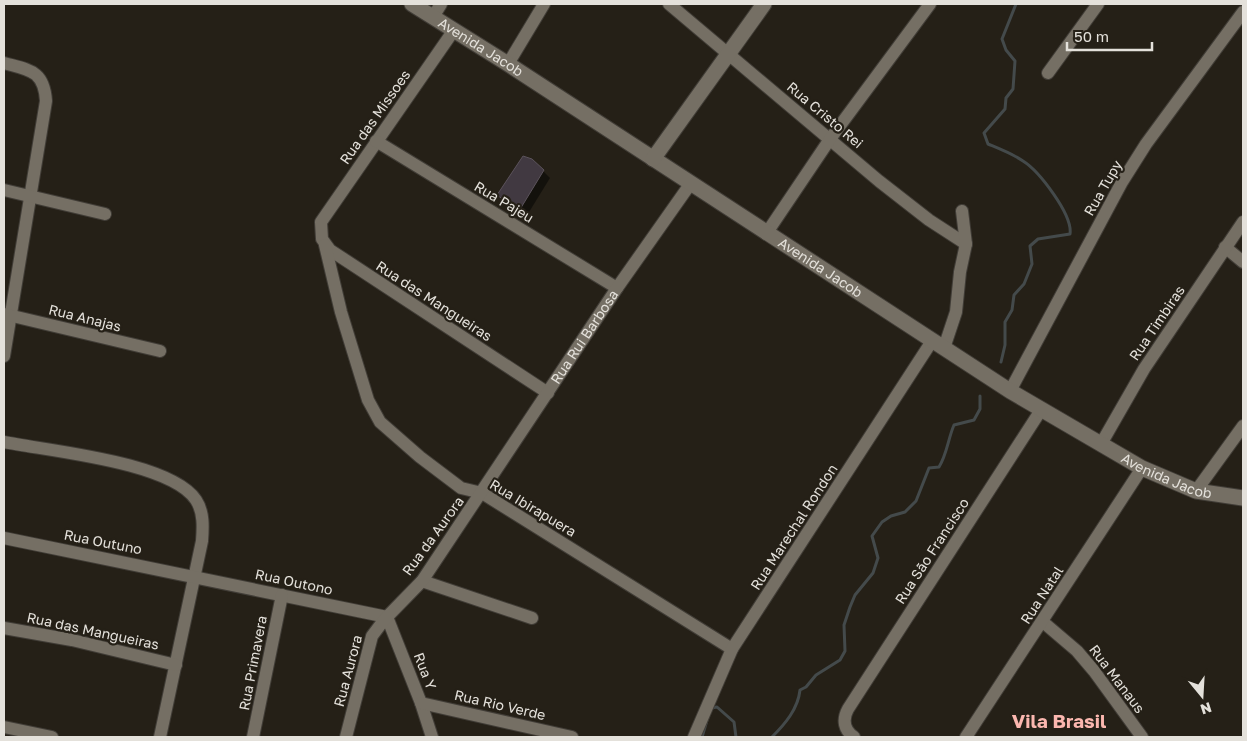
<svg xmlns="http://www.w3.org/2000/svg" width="1247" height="741" font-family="'Golos Text',sans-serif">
  <rect width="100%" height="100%" fill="#252017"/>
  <path fill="#0007" d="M 543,171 L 550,178 L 526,217 L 499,195 Z"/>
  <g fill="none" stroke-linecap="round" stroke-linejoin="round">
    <g stroke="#444a4b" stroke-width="3">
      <path d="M 1001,362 L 1005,345 L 1005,322 L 1012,310 L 1014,295 L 1024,284 L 1032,264 L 1030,246 L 1038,239 L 1070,234 C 1073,215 1039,171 1023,161 C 1013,154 1000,149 988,144 L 984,133 L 1005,109 L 1006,98 L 1013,89 L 1015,61 L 1006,50 L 1002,39 L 1016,4"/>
      <path d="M 711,708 L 717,707 L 734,722 L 736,737"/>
      <path d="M 702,737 L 708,717"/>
      <path d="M 772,737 C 785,724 798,709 800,690 L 806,687 L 816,675 L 840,660 L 845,651 L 844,625 L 850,607 L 855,595 L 873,573 L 878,558 L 872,536 L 882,522 L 891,516 L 905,512 L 916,501 L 929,468 L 939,467 C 947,454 948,439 954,425 L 974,420 L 980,409 L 980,396"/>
    </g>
  </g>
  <path fill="#413941" stroke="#5b535b" d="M 523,156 L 532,159 L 544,170 L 519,211 L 497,195 Z"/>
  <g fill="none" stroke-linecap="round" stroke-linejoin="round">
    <defs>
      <g id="street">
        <path d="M 669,4 L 879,181 L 929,220 L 966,244"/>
        <path d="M 433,17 L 441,4"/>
        <path d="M 454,30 L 321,222 L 322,239 L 330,250 L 548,393"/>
        <path d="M 4,63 C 29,70 44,70 46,101 L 4,356"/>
        <path d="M 508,64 L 544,4"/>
        <path d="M 1048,73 L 1098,4"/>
        <path d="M 376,141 L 617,288"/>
        <path d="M 4,190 L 105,214"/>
        <path d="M 766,234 L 830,139 L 930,4"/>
        <path d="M 325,245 L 341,312 L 368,400 L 380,422 L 420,457 L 461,488 L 482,493 L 732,649"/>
        <path d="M 1225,247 L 1243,262"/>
        <path d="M 4,314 L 160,351"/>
        <path d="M 944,348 L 956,312 L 960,272 L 966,244 L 962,211"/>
        <path d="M 1010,391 L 1122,182 L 1146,144 L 1243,12"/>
        <path d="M 4,442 C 49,451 171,462 196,500 C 204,512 203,528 202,541 L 160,737"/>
        <path d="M 1101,444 L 1144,369 L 1243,222"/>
        <path d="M 1196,491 L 1243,426"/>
        <path d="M 4,538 L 387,617"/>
        <path d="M 422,581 L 532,618"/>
        <path d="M 387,617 L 421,703 L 432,737"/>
        <path d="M 1043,622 L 1077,651 L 1094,671 L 1142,737"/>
        <path d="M 4,628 L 72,640 L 176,665"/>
        <path d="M 421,703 L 572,737"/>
        <path d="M 4,727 L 52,737"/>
        <path d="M 253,737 L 282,595"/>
        <path id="s1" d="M 346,737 L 372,636 L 384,620 L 422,581 L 617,288 L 691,183"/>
        <path d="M 694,737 L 732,649 L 932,341"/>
        <path d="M 854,737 C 844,730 842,720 848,709 L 1041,410"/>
        <path d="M 966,737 L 1142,468"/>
      </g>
      <g id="secondary">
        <path id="s2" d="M 412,4 L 508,64 L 1010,391 L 1142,468 L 1196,491 L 1243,498"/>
        <path d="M 653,159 L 764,4"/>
      </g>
    </defs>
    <use href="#street" stroke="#413d37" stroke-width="14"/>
    <use href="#secondary" stroke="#413d37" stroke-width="17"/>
    <use href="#street" stroke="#756f64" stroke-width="12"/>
    <use href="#secondary" stroke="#756f64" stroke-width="15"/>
  </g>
  <g text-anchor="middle" stroke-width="4.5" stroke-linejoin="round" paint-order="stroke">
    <g font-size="14" fill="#e4e1db" stroke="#252017">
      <text dy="5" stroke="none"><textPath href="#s2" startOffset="81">Avenida Jacob</textPath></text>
      <text transform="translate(825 115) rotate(40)" y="5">Rua Cristo Rei</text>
      <text transform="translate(375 117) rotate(-55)" y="5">Rua das Missoes</text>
      <text transform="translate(1103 188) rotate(-60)" y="5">Rua Tupy</text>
      <text transform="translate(504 202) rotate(31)" y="5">Rua Pajeu</text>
      <text dy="5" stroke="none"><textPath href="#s2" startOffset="486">Avenida Jacob</textPath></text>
      <text transform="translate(434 301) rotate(33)" y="5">Rua das Mangueiras</text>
      <text transform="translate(85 318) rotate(14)" y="5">Rua Anajas</text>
      <text transform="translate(1157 323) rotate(-56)" y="5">Rua Timbiras</text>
      <text dy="5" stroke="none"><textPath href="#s1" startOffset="472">Rua Rui Barbosa</textPath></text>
      <text dy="5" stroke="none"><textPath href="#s2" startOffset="891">Avenida Jacob</textPath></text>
      <text transform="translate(533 508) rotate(31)" y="5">Rua Ibirapuera</text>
      <text transform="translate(794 527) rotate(-57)" y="5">Rua Marechal Rondon</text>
      <text transform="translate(433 536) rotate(-54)" y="5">Rua da Aurora</text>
      <text transform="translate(103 542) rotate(11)" y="5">Rua Outuno</text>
      <text transform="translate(932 551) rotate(-57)" y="5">Rua São Francisco</text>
      <text transform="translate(294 582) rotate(12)" y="5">Rua Outono</text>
      <text transform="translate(1042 595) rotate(-57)" y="5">Rua Natal</text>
      <text transform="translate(93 631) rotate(12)" y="5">Rua das Mangueiras</text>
      <text transform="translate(253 663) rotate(-79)" y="5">Rua Primavera</text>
      <text transform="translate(348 671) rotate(-75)" y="5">Rua Aurora</text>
      <text transform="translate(425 671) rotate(69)" y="5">Rua Y</text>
      <text transform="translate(1117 679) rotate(53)" y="5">Rua Manaus</text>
      <text transform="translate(500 705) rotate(13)" y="5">Rua Rio Verde</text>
    </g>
    <g font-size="19" font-weight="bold" fill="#fbb7af" stroke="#252017">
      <text x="1059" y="728">Vila Brasil</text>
    </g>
  </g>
  <rect width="1247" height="741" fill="none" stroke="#e4e1db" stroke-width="10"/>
  <g transform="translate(1202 696) rotate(162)" stroke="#252017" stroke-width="4" paint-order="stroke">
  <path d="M0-4L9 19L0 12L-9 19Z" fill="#e4e1db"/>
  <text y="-8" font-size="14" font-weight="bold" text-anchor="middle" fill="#e4e1db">N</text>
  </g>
  <path d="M1067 42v8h85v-8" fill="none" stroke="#e4e1db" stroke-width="2.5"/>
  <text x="1074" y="42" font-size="15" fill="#e4e1db" stroke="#252017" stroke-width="4" paint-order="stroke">50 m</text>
</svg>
